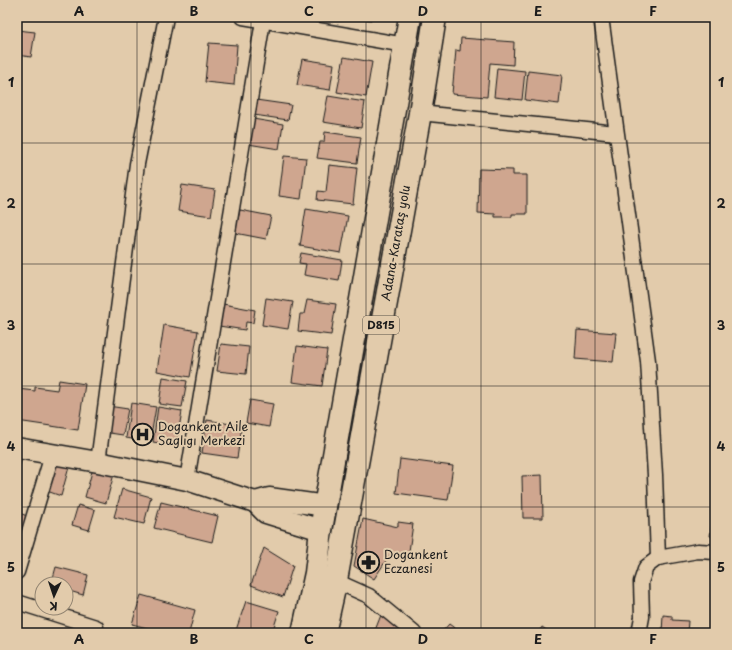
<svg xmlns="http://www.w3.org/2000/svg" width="732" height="650" font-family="'Playpen Sans',sans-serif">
  <rect width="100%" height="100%" fill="#e2cbab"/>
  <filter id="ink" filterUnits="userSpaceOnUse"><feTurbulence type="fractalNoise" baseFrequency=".025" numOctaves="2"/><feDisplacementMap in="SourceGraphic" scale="8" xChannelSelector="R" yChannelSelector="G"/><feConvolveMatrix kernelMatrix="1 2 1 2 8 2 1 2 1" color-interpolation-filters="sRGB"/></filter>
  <g filter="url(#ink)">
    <g fill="#cfa68f" stroke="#1c1c1c">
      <path d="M 348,17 L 371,17 L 371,20 Z"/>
      <path d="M 17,30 L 35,32 L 31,57 L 17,55 Z"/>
      <path d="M 461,38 L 514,42 L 513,65 L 490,63 L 487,97 L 452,94 L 456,50 L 460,51 Z"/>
      <path d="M 209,43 L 237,45 L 234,85 L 205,82 Z"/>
      <path d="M 344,57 L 372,62 L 366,97 L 337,92 Z"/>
      <path d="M 302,59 L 334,64 L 330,90 L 297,85 Z"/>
      <path d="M 497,68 L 525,71 L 522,100 L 494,97 Z"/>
      <path d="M 528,71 L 562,75 L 559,104 L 525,100 Z"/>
      <path d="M 328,96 L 365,102 L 361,128 L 323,122 Z"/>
      <path d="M 256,100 L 291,105 L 288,120 L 254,115 Z"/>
      <path d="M 253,119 L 283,124 L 279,149 L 248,144 Z"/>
      <path d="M 325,132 L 361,137 L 357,163 L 317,158 L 320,142 L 324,142 Z"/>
      <path d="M 284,156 L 306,158 L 301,199 L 279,196 Z"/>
      <path d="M 329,165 L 357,168 L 353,204 L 317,200 L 318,191 L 326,192 Z"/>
      <path d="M 479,169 L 513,170 L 513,175 L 527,175 L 527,214 L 512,214 L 512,217 L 495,217 L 495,214 L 478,213 Z"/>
      <path d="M 182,185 L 215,190 L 211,216 L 178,211 Z"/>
      <path d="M 306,209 L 348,216 L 341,253 L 300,246 Z"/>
      <path d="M 240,210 L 271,216 L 266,239 L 235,233 Z"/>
      <path d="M 301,253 L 342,260 L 339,281 L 304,275 L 306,264 L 299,263 Z"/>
      <path d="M 266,298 L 293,302 L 288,329 L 262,325 Z"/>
      <path d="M 307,300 L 336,304 L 331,335 L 298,331 L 300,314 L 304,314 Z"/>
      <path d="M 223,304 L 255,310 L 253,323 L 246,322 L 245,330 L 219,326 Z"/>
      <path d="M 164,325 L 198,331 L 190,377 L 157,371 Z"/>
      <path d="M 577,330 L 616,333 L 613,362 L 575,359 Z"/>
      <path d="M 221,344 L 249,347 L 246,374 L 217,371 Z"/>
      <path d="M 297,346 L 327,350 L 322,386 L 292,382 Z"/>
      <path d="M 163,377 L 187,381 L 182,407 L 159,404 Z"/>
      <path d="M 59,380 L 85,384 L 78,430 L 17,421 L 17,389 L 35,391 L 35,387 L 57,390 Z"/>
      <path d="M 250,400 L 273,404 L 269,427 L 246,423 Z"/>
      <path d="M 131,403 L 156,407 L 150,442 L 126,438 Z"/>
      <path d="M 108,406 L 128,409 L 123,435 L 103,432 Z"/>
      <path d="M 158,407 L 182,411 L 176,446 L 153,442 Z"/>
      <path d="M 207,420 L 242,426 L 237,458 L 202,453 Z"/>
      <path d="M 17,458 L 22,458 L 17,474 Z"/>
      <path d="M 400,459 L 453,466 L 448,500 L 396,493 Z"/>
      <path d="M 55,464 L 69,467 L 61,496 L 47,491 Z"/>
      <path d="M 93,468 L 114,474 L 106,503 L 85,497 Z"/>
      <path d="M 542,475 L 543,518 L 523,518 L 522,476 Z"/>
      <path d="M 122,489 L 151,497 L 144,524 L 114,517 Z"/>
      <path d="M 161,502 L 218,516 L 212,542 L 154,528 Z"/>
      <path d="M 715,503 L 715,537 L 710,536 Z"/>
      <path d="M 78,505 L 95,510 L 89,530 L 72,525 Z"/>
      <path d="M 17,512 L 27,516 L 18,543 L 17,543 Z"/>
      <path d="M 363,519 L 398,527 L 398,522 L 413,524 L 408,558 L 389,556 L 374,579 L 354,566 Z"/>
      <path d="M 264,548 L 293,566 L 283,597 L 251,585 Z"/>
      <path d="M 56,567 L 88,575 L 83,595 L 66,590 L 66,584 L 62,584 L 63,580 L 53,578 Z"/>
      <path d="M 141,595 L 195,610 L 189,633 L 166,633 L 132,624 Z"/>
      <path d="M 246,601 L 279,611 L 272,633 L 235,633 Z"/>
      <path d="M 381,615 L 392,619 L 401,633 L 374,633 Z"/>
      <path d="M 663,615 L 672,616 L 672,620 L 688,621 L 687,633 L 662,633 Z"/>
      <path d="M 449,624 L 461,633 L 441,633 Z"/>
      <path d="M 542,627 L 551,633 L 538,633 Z"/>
    </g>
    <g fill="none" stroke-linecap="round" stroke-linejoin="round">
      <defs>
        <g id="street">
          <path d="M 243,17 L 405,45"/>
          <path d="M 601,17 L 648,361 L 655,475 L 658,558"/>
          <path d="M 420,113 L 616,133"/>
          <path d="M 98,462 L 137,164 L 166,17"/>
          <path d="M 187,480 L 263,21"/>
          <path d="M 17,572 L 52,455"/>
          <path d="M 329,578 L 369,596 L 414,633"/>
          <path d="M 17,602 L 96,627"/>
          <path d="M 639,633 L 642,617 L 641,582 L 646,567 L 658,558 L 698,551 L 715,552"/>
        </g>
        <g id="secondary">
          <path d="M 17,448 L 98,462 L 187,480 L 255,502 L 266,513 L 321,530"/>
          <path d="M 255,502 L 269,498 L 326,506"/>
        </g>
        <g id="primary">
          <path d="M 303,633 L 316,573 L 321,530 L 410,17"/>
          <path d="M 324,633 L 336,580 L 348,514 L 420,113 L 435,17"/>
        </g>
      </defs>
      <use href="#street" stroke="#1c1c1c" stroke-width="17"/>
      <use href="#secondary" stroke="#1c1c1c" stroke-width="23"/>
      <use href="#primary" stroke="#1c1c1c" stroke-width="25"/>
      <use href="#street" stroke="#e2cbab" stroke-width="14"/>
      <use href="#secondary" stroke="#e2cbab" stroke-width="20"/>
      <use href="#primary" stroke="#e2cbab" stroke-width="22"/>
    </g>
  </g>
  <path fill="none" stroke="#1c1c1c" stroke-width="1" stroke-opacity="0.55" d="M 137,17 L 137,633M 251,17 L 251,633M 366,17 L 366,633M 481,17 L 481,633M 595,17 L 595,633M 17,143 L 715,143M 17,264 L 715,264M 17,386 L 715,386M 17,507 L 715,507"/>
  <defs>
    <symbol id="hospital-ring" viewBox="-11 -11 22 22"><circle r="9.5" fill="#e2cbab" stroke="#1c1c1c" stroke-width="1.5"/><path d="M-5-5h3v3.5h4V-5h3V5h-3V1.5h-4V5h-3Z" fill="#1c1c1c"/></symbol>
    <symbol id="pharmacy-ring" viewBox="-11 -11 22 22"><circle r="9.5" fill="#e2cbab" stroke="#1c1c1c" stroke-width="1.5"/><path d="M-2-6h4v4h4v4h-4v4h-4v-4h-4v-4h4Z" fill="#1c1c1c"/></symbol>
  </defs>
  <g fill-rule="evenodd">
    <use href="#hospital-ring" x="130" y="422" width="25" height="25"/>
    <use href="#pharmacy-ring" x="356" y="550" width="25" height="25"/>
  </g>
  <g text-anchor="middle" stroke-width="4" stroke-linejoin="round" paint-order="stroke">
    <rect fill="#e2cbab" stroke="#575047" stroke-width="1" x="363" y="316" width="36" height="18" rx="3"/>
    <g font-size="11" font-weight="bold" fill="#1c1c1c">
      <text x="381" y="329">D815</text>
    </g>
    <g font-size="12" fill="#1c1c1c" stroke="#e2cbab">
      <text transform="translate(396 243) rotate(-80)" y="4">Adana-Karataş yolu</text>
    </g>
    <g font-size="12" fill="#1c1c1c" stroke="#e2cbab" text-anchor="start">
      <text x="158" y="431">Dogankent Aile<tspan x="158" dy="14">Saglıgı Merkezi</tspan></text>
      <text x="384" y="559">Dogankent<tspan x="384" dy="14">Eczanesi</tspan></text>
    </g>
  </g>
  <rect width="732" height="650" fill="none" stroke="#e2cbab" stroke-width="44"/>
  <g transform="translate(54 596) rotate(183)"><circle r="19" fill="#e2cbab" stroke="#938572"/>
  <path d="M0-3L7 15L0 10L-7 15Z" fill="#1c1c1c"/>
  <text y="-6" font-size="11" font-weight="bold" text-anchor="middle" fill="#1c1c1c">K</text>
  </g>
  <rect x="22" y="22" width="688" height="606" fill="none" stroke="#1c1c1c" stroke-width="1.5"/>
  <g font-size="13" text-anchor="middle" font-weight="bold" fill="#1c1c1c">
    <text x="79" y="16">A</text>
    <text x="194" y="16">B</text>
    <text x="309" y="16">C</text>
    <text x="423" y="16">D</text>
    <text x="538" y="16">E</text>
    <text x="653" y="16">F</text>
    <text x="11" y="87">1</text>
    <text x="721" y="87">1</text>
    <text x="11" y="208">2</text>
    <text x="721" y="208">2</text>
    <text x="11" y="330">3</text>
    <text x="721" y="330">3</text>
    <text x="11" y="451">4</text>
    <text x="721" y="451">4</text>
    <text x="11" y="572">5</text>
    <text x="721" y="572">5</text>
    <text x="79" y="644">A</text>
    <text x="194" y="644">B</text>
    <text x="309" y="644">C</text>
    <text x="423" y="644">D</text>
    <text x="538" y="644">E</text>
    <text x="653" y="644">F</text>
  </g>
</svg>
